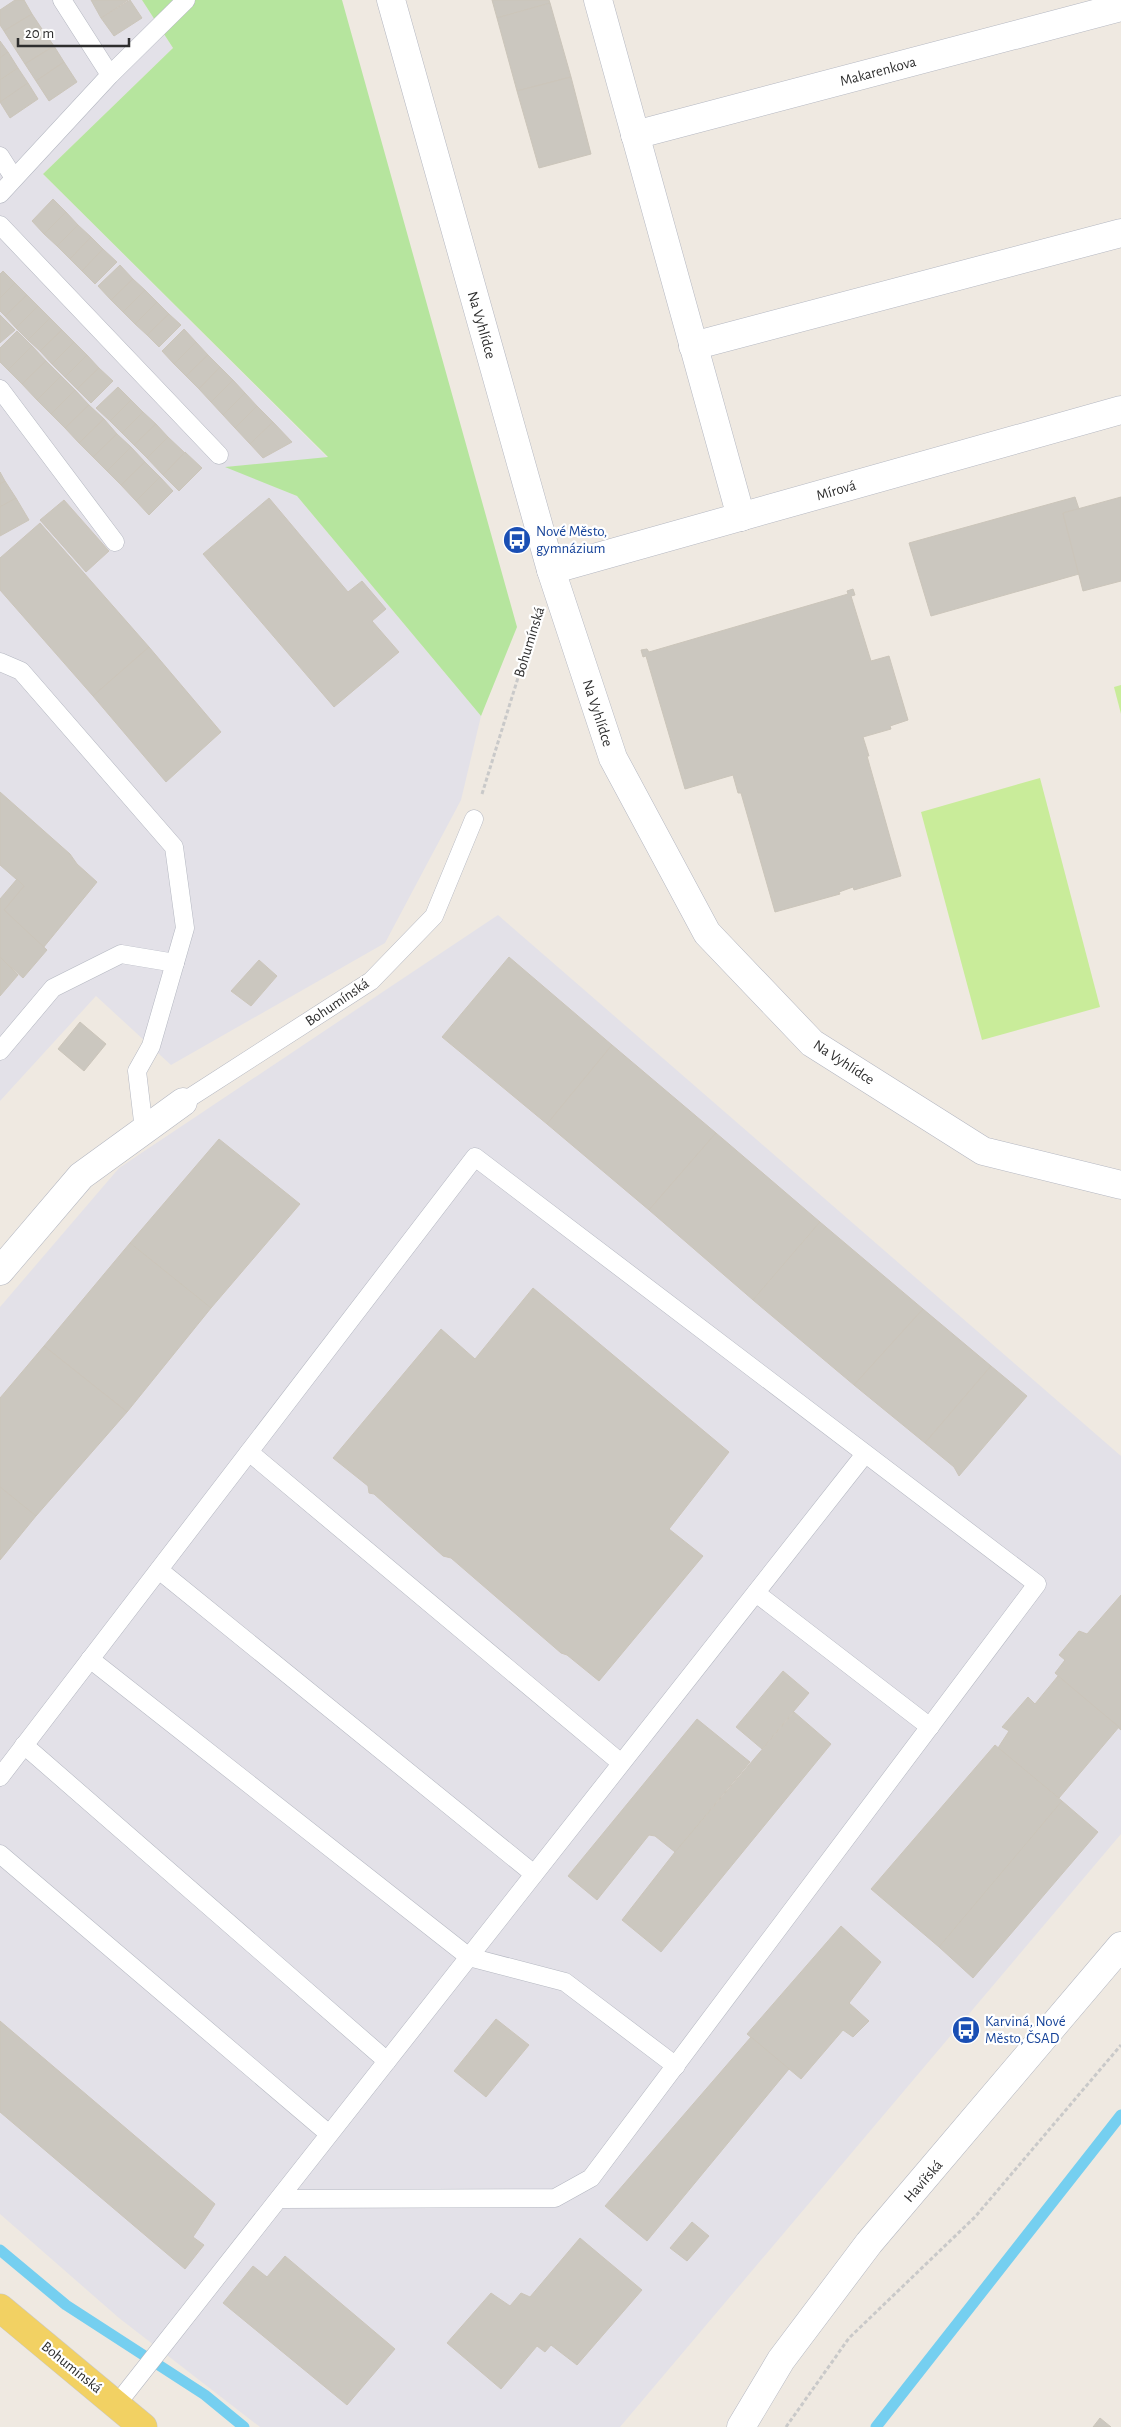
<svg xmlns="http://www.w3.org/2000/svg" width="1121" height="2427" font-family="'Alegreya Sans',sans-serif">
  <rect width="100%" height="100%" fill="#efe9e1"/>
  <g fill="#e3e1e8">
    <path d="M 0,0 L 142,0 L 173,48 L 43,174 L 328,458 L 227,467 L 297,496 L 481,716 L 461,800 L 385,943 L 171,1065 L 96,996 L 0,1101 Z"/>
    <path d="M 498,915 L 1121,1456 L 1121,1834 L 620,2427 L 260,2427 L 119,2318 L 0,2214 L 0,1307 L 119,1168 Z"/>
  </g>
  <path fill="#b6e59e" d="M 142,0 L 342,0 L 517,627 L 481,716 L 297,496 L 225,467 L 328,457 L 43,174 L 173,48 Z"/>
  <g fill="#c9ec9a">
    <path d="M 1121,685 L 1121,714 L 1114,687 Z"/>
    <path d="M 1040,778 L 1100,1007 L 982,1040 L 921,812 Z"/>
  </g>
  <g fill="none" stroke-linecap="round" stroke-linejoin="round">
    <g stroke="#75cff0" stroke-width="11">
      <path d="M 0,2250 L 66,2305 L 205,2395 L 244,2427"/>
      <path d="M 876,2427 L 1121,2115"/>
    </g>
  </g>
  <g fill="#cbc7bf" stroke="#cbc5ba">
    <path d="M 15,0 L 24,0 L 32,14 L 4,31 L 0,25 L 0,10 Z"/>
    <path d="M 91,0 L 128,0 L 101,18 Z"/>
    <path d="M 130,0 L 142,18 L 114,36 L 101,18 Z"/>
    <path d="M 492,0 L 549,0 L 550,3 L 497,18 Z"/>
    <path d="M 550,3 L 571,77 L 517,91 L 497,18 Z"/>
    <path d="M 32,14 L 42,29 L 14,47 L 4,31 Z"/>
    <path d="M 42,29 L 54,46 L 25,64 L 14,47 Z"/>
    <path d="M 0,41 L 8,52 L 0,58 Z"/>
    <path d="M 54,46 L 64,62 L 36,81 L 25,64 Z"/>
    <path d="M 8,52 L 18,68 L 0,80 L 0,58 Z"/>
    <path d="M 64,62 L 77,82 L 49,101 L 36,81 Z"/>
    <path d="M 18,68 L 28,83 L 0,102 L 0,80 Z"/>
    <path d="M 571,77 L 591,154 L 539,168 L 517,91 Z"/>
    <path d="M 28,83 L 38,99 L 10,118 L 0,102 Z"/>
    <path d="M 53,199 L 66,212 L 44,234 L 32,221 Z"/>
    <path d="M 66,212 L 78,225 L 57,246 L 44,234 Z"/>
    <path d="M 78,225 L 91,237 L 70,259 L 57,246 Z"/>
    <path d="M 91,237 L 103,249 L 82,271 L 70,259 Z"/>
    <path d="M 103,249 L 117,262 L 95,284 L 82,271 Z"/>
    <path d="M 120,265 L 133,279 L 111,300 L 98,286 Z"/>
    <path d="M 3,271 L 15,283 L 0,298 L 0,274 Z"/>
    <path d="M 133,279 L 145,290 L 123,312 L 111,300 Z"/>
    <path d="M 15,283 L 27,295 L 5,316 L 0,311 L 0,298 Z"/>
    <path d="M 145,290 L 157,302 L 135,324 L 123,312 Z"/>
    <path d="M 27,295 L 38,306 L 16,328 L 5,316 Z"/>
    <path d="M 157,302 L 169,314 L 147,335 L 135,324 Z"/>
    <path d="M 38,306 L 50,318 L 28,340 L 16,328 Z"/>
    <path d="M 169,314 L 181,325 L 159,347 L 147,335 Z"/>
    <path d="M 0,315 L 15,330 L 0,343 Z"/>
    <path d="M 50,318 L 62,330 L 40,351 L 28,340 Z"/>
    <path d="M 184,329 L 196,342 L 174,364 L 162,351 Z"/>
    <path d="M 62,330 L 74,342 L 52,364 L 40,351 Z"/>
    <path d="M 17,331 L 32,346 L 8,370 L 0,362 L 0,348 Z"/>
    <path d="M 74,342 L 87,355 L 65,377 L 52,364 Z"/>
    <path d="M 196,342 L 208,355 L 186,376 L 174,364 Z"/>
    <path d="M 32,346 L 46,361 L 22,384 L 8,370 Z"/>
    <path d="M 87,355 L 99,368 L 77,389 L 65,377 Z"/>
    <path d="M 208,355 L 220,367 L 199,389 L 186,376 Z"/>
    <path d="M 46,361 L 61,376 L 37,400 L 22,384 Z"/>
    <path d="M 220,367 L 233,380 L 211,402 L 199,389 Z"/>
    <path d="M 99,368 L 113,381 L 91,403 L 77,389 Z"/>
    <path d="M 61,376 L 75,390 L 51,414 L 37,400 Z"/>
    <path d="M 233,380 L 245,393 L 223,415 L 211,402 Z"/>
    <path d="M 118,387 L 131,400 L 110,421 L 96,408 Z"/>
    <path d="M 75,390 L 89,405 L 65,428 L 51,414 Z"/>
    <path d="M 245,393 L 257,406 L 235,428 L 223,415 Z"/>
    <path d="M 131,400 L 143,412 L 122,433 L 110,421 Z"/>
    <path d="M 89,405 L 104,419 L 79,443 L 65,428 Z"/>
    <path d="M 257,406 L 273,422 L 250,444 L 235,428 Z"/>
    <path d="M 143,412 L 156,424 L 134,445 L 122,433 Z"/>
    <path d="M 104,419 L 117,434 L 93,457 L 79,443 Z"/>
    <path d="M 273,422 L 292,442 L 263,458 L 250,444 Z"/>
    <path d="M 156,424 L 168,437 L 147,458 L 134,445 Z"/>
    <path d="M 117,434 L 131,447 L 107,471 L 93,457 Z"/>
    <path d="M 168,437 L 185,453 L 163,475 L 147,458 Z"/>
    <path d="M 131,447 L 145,462 L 121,485 L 107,471 Z"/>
    <path d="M 185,452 L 202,468 L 179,491 L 163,475 Z"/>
    <path d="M 145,462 L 160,477 L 136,501 L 121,485 Z"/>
    <path d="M 0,472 L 5,481 L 0,484 Z"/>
    <path d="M 160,477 L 173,491 L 149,515 L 136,501 Z"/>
    <path d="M 5,481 L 16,498 L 0,507 L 0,484 Z"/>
    <path d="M 1075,497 L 1079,509 L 1063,513 L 1079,574 L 931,616 L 909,543 Z"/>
    <path d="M 1121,497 L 1121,581 L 1083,591 L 1063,513 Z"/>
    <path d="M 16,498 L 29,520 L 0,536 L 0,507 Z"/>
    <path d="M 269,498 L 348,592 L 362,581 L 386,609 L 372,621 L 399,652 L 334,707 L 203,554 Z"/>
    <path d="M 64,500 L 109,551 L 86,572 L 40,520 Z"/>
    <path d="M 40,523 L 149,647 L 93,696 L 0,590 L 0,558 Z"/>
    <path d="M 853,589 L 855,595 L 851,596 L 871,661 L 889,656 L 908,720 L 890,726 L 891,729 L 863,737 L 869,756 L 867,756 L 901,876 L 854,890 L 853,887 L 839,892 L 840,894 L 775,912 L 741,793 L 738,793 L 733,775 L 685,789 L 646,656 L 643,657 L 641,650 L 647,649 L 649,652 L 848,594 L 847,591 Z"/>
    <path d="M 149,647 L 221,732 L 166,782 L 93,696 Z"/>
    <path d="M 0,792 L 70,854 L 77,864 L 97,882 L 43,948 L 4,910 L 24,886 L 0,865 Z"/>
    <path d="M 17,879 L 24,886 L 4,910 L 47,950 L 23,978 L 0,957 L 0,899 Z"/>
    <path d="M 0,957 L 18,975 L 0,996 Z"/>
    <path d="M 509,957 L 612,1045 L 547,1124 L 442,1037 Z"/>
    <path d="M 259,960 L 277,976 L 251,1006 L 231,991 Z"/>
    <path d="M 80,1022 L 106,1044 L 84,1071 L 58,1049 Z"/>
    <path d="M 612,1045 L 716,1133 L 649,1210 L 547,1124 Z"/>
    <path d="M 716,1133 L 820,1222 L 753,1300 L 649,1210 Z"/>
    <path d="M 219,1139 L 300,1204 L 211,1308 L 130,1243 Z"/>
    <path d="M 820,1222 L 923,1309 L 854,1385 L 753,1300 Z"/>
    <path d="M 130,1243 L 211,1308 L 127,1412 L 44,1346 Z"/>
    <path d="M 533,1288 L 729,1452 L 669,1529 L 703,1556 L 599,1681 L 567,1655 L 561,1653 L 451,1558 L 443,1556 L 374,1494 L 369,1493 L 368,1486 L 333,1458 L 441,1329 L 475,1359 Z"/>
    <path d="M 923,1309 L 991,1366 L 925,1443 L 854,1385 Z"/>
    <path d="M 44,1346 L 127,1412 L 36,1516 L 0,1487 L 0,1398 Z"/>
    <path d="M 991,1366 L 1027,1396 L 959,1476 L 954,1467 L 925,1443 Z"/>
    <path d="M 0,1487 L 36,1516 L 0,1560 Z"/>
    <path d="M 1121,1595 L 1121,1730 L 1055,1673 L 1065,1660 L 1059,1655 L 1079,1631 L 1087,1634 Z"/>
    <path d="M 783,1671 L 809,1693 L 762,1749 L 736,1727 Z"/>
    <path d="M 1058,1676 L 1119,1727 L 1059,1798 L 998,1748 L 1009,1731 L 1002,1727 L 1028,1697 L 1035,1704 Z"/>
    <path d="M 794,1712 L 831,1744 L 661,1952 L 622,1920 L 675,1852 Z"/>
    <path d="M 697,1719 L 750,1762 L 675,1852 L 655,1836 L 649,1835 L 597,1900 L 568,1876 Z"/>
    <path d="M 995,1745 L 1062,1801 L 939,1947 L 871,1889 Z"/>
    <path d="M 1062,1801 L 1098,1832 L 973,1978 L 939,1947 Z"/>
    <path d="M 841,1926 L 881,1962 L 849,2003 L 869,2021 L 853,2037 L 843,2030 L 801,2079 L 747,2034 Z"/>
    <path d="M 496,2019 L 529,2045 L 486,2097 L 454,2071 Z"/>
    <path d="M 0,2021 L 215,2204 L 193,2237 L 204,2245 L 185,2269 L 0,2112 Z"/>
    <path d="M 751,2037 L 789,2069 L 647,2241 L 605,2206 Z"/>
    <path d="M 692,2222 L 709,2236 L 687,2261 L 670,2248 Z"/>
    <path d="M 580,2238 L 642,2290 L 577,2365 L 551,2345 L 545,2352 L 537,2346 L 501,2389 L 447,2343 L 491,2293 L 510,2306 L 521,2293 L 530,2297 Z"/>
    <path d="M 285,2256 L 395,2349 L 347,2405 L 223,2303 L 253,2266 L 267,2277 Z"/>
    <path d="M 1100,2418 L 1111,2427 L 1093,2427 Z"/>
  </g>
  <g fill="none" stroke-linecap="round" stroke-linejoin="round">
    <defs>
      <g id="service">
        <path d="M 62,0 L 110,75"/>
        <path d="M 0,156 L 14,178"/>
        <path d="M 0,194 L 110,75 L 186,0"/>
        <path d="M 0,225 L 219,455"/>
        <path d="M 0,389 L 115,542"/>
        <path d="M 0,662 L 21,671 L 174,847 L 185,928 L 151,1046 L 137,1071 L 144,1130"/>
        <path d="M 0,1051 L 53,988 L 121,954 L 175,963"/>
        <path d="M 183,1102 L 371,981 L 434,916 L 474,819"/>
        <path d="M 249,1452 L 621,1763"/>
        <path d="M 159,1570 L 534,1874"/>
        <path d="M 756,1593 L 930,1727"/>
        <path d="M 90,1659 L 469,1957 L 565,1982 L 676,2066"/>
        <path d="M 24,1745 L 387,2061"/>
        <path d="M 0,1777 L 475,1157 L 1037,1584 L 591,2178 L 555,2198 L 279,2199"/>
        <path d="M 0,1854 L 329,2134"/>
        <path d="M 117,2404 L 865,1454"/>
      </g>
      <g id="minor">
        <path d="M 598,0 L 741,517"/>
        <path d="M 635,135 L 1121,7"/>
        <path d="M 693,346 L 1121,233"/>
        <path d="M 551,570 L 1121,410"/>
        <path d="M 0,1271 L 81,1176 L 183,1102"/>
      </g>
      <g id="tertiary">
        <path d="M 391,0 L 551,570 L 613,758 L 707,933 L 812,1043 L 983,1151 L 1121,1185"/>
        <path d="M 741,2427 L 781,2360 L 869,2243 L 1121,1946"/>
      </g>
      <path id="primary" d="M 0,2308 L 143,2427"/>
    </defs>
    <use href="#service" stroke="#b4b7c1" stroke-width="19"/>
    <use href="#minor" stroke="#b4b7c1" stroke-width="29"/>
    <use href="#tertiary" stroke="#b4b7c1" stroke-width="29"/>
    <use href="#primary" stroke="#c9c9c9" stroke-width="29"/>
    <g stroke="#c9c9c9" stroke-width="3" stroke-dasharray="4 2.5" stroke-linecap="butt">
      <path d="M 482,794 L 534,626"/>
      <path d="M 786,2427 L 849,2338 L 975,2217 L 1121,2045"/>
    </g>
    <use href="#service" stroke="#fff" stroke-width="18"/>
    <use href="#minor" stroke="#fff" stroke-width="28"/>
    <use href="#tertiary" stroke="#fff" stroke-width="28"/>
    <use href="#primary" stroke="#f2d163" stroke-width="28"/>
  </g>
  <defs>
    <symbol id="bus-disc" viewBox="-11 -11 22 22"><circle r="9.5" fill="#1a4fb4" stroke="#fff"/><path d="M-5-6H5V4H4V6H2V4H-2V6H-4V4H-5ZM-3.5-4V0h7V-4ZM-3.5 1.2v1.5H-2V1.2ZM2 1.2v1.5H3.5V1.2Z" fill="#fff"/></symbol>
  </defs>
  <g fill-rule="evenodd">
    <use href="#bus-disc" x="501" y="524" width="32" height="32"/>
    <use href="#bus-disc" x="950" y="2014" width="32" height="32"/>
  </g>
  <g text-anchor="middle" stroke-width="4.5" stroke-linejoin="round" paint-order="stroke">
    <g font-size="15" fill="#2e2e2e" stroke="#fff">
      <text transform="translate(878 71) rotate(-15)" y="5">Makarenkova</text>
      <text transform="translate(482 325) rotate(74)" y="5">Na Vyhlídce</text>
      <text transform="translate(836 490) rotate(-16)" y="5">Mírová</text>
      <text transform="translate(529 642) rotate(-73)" y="5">Bohumínská</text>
      <text transform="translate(598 713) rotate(72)" y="5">Na Vyhlídce</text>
      <text transform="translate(337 1002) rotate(-34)" y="5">Bohumínská</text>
      <text transform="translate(844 1062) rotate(33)" y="5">Na Vyhlídce</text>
      <text transform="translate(923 2181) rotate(-49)" y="5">Havířská</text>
      <text transform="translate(72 2367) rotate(39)" y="5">Bohumínská</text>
    </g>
    <g font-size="15" fill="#164399" stroke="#fff" text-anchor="start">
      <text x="536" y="536">Nové Město,<tspan x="536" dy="17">gymnázium</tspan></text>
      <text x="985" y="2026">Karviná, Nové<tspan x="985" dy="17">Město, ČSAD</tspan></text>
    </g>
  </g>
  <path d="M18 38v8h111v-8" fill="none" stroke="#2e2e2e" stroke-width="2.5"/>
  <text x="25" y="38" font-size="15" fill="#2e2e2e" stroke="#ffffff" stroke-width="4" paint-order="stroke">20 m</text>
</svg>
